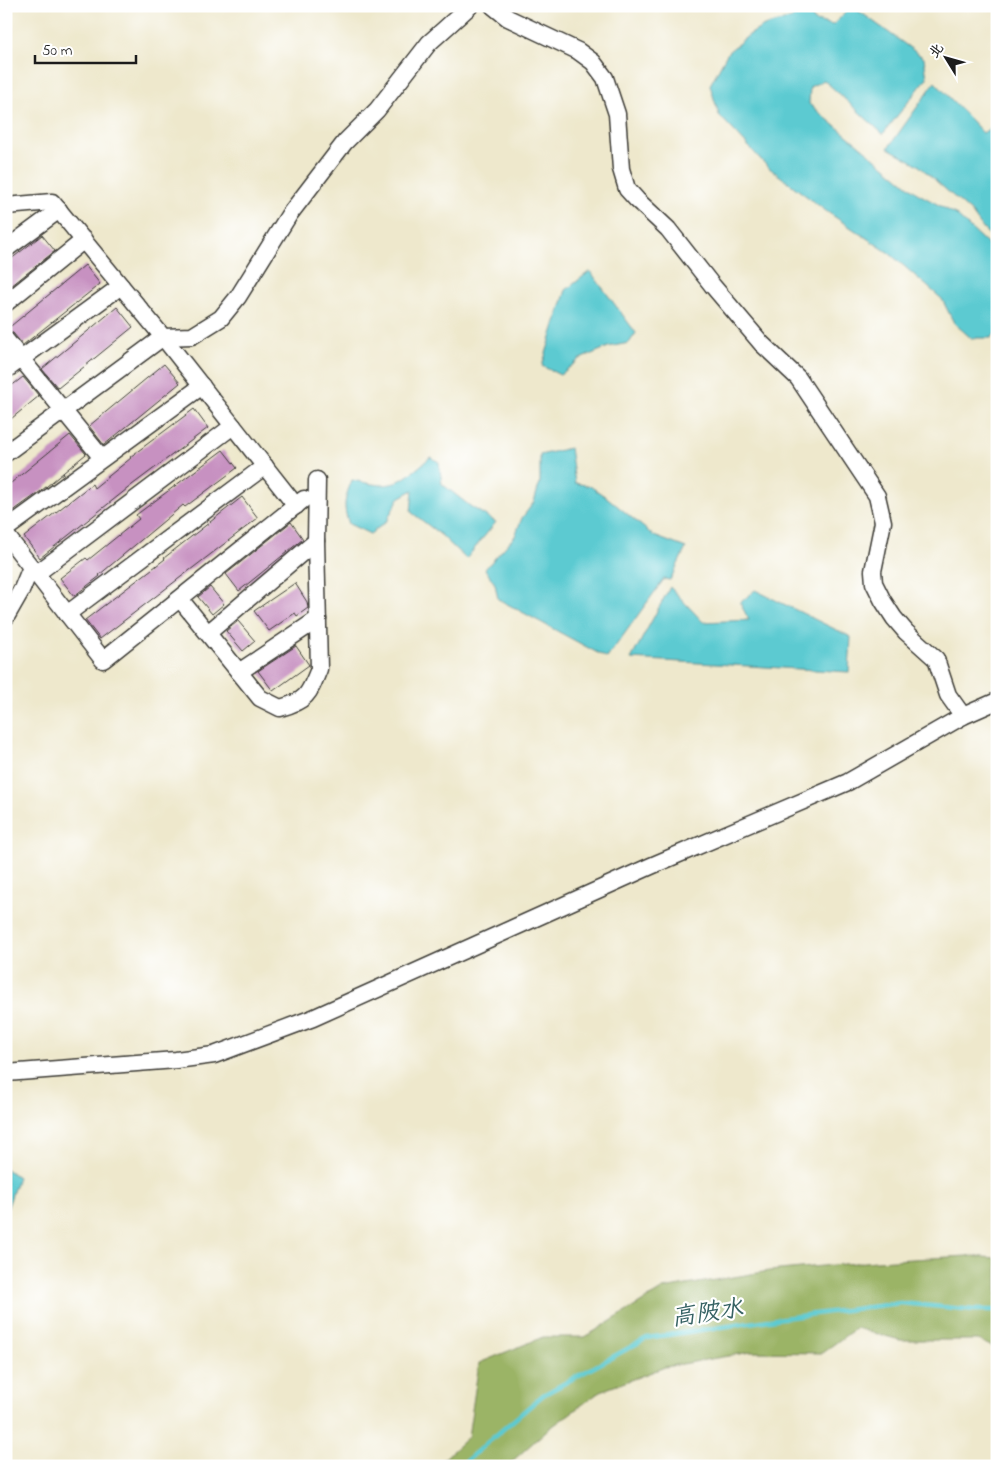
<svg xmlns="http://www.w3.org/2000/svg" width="1003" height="1472" font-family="'Indie Flower','LXGW WenKai TC',sans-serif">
  <rect width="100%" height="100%" fill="#fff"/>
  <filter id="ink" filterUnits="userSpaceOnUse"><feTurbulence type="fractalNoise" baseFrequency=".02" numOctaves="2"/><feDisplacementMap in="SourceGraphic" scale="10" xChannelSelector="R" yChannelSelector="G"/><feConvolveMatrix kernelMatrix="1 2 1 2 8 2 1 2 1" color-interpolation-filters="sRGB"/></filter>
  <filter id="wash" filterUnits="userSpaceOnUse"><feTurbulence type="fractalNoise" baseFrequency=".0096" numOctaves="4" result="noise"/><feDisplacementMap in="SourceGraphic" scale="20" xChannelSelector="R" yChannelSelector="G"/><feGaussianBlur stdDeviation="1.12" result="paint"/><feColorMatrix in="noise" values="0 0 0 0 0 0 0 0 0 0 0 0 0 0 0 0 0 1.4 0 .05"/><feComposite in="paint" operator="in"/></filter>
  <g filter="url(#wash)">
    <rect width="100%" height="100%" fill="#eee8cc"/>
    <path fill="#9bb466" stroke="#5c6841" d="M 967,1256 L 997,1258 L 997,1349 L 978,1340 L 900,1340 L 856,1328 L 822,1353 L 751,1352 L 665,1367 L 601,1391 L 546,1431 L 507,1466 L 436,1466 L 468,1437 L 479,1363 L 543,1337 L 585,1337 L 663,1289 L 769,1271 L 876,1261 Z"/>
    <g fill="#5ccad1" stroke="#3c7376">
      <path d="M 804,6 L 815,21 L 833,25 L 852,6 L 924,58 L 927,78 L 883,134 L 824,80 L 810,87 L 809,104 L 917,193 L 955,214 L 997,253 L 997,332 L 991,338 L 971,338 L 954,323 L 942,299 L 889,253 L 826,211 L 768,167 L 719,115 L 710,85 L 728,52 L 749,35 L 764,26 L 792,18 Z"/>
      <path d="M 935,82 L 983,133 L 997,123 L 997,241 L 984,230 L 971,212 L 917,164 L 888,148 Z"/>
      <path d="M 590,271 L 636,333 L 629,343 L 608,347 L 580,359 L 560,375 L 542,366 L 566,290 Z"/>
      <path d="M 570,448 L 575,483 L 590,486 L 609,499 L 654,536 L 686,548 L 670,580 L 664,579 L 607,658 L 498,599 L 495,584 L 485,569 L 515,536 L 522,518 L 534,502 L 540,482 L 540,455 Z"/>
      <path d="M 430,457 L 439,462 L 442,484 L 470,506 L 496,522 L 466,559 L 441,535 L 411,512 L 413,490 L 399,498 L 386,522 L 370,534 L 349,524 C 342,505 345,498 352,480 C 364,482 379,487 391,484 C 402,482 422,465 430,457 Z"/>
      <path d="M 670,587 L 703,622 L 749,620 L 740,603 L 755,590 L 851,637 L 849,672 L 631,659 Z"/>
      <path d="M 6,1169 L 18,1177 L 6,1212 Z"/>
    </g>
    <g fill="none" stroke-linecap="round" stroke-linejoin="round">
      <path stroke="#5ccad1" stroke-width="4.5" d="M 460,1466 L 543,1395 L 647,1338 L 776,1319 L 900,1303 L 975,1310 L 997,1310"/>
    </g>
    <g id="blocks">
      <g fill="#c791c1">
        <path d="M 42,235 L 55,251 L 6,290 L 6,263 Z"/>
        <path d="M 85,265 L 100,284 L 23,345 L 13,333 L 6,330 Z"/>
        <path d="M 117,307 L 133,327 L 58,388 L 42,369 Z"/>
        <path d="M 164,364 L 180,383 L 104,445 L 89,426 Z"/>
        <path d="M 23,377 L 39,396 L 6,423 L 6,390 Z"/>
        <path d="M 194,409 L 208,428 L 132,485 L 40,558 L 24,537 L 92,484 L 94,488 L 131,458 L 130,457 Z"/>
        <path d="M 70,435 L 86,454 L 41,491 L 9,514 L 6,510 L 6,487 Z"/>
        <path d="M 223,450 L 237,468 L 185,507 L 183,505 L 99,575 L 100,576 L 74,596 L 60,578 L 86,558 L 88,560 L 139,519 L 136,515 Z"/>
        <path d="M 242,497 L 258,518 L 100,639 L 85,620 L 165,559 L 164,558 Z"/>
        <path d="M 291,522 L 303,539 L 239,591 L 226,574 Z"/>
        <path d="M 295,583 L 307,602 L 308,608 L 297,616 L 295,613 L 269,631 L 254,611 Z"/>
        <path d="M 210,587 L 224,604 L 212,614 L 198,597 Z"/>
        <path d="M 238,621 L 255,641 L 243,651 L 226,631 Z"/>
        <path d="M 296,646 L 309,665 L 273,691 L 258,671 Z"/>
      </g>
    </g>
  </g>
  <g filter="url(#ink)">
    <use href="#blocks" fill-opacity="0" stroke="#3c3b36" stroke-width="1"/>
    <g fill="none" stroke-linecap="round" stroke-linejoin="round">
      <defs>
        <g id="minor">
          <path d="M 493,6 L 508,18 L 578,51 L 593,62 L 605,78 L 617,114 L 621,169 L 627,189 L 637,200 L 668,229 L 712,285 L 762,344 L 798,378 L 877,496 L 883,522 L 873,571 L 874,583 L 883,601 L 894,618 L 906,632 L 936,659 L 948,695 L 963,716"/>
          <path d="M 6,206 L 52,202 L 163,337 L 296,506"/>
          <path d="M 6,249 L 59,210"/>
          <path d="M 6,303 L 84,240"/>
          <path d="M 6,340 L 102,458"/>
          <path d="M 6,370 L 121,286"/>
          <path d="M 6,453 L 163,337 L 192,336 L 221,318 L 238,297 L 289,215 L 345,142 L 377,110 L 429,43 L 470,6"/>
          <path d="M 6,529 L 202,386"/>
          <path d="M 6,535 L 31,567 L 22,589 L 6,617"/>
          <path d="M 31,567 L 103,660 L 304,499"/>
          <path d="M 36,574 L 233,426"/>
          <path d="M 180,599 L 260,698 L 280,708 C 307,701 309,694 319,669 L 316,541 L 317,480"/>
          <path d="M 67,614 L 265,466"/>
          <path d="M 208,633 L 316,541"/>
          <path d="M 239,672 L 318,619"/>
          <path d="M 6,1073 L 176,1060 L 214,1055 L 313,1018 L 651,866 L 848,782 L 963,716 L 997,701"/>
        </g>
      </defs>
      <use href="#minor" stroke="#3c3b36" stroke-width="19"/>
      <use href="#minor" stroke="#fff" stroke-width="16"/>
    </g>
  </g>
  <g text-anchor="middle" stroke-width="4.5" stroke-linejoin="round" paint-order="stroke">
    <g font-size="24" font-style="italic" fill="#366264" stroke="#fff">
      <text transform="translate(707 1312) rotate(-8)" y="8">高陂水</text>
    </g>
  </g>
  <rect width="1003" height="1472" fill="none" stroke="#fff" stroke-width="25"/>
  <g transform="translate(946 58) rotate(307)" stroke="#ffffff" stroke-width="4" paint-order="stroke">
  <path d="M0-4L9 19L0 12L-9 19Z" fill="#1c1c1c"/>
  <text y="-8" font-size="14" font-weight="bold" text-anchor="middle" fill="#1c1c1c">北</text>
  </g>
  <path d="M35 55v8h101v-8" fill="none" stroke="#1c1c1c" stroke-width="2.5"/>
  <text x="42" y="55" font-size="15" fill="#1c1c1c" stroke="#ffffff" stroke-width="4" paint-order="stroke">50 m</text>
</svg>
